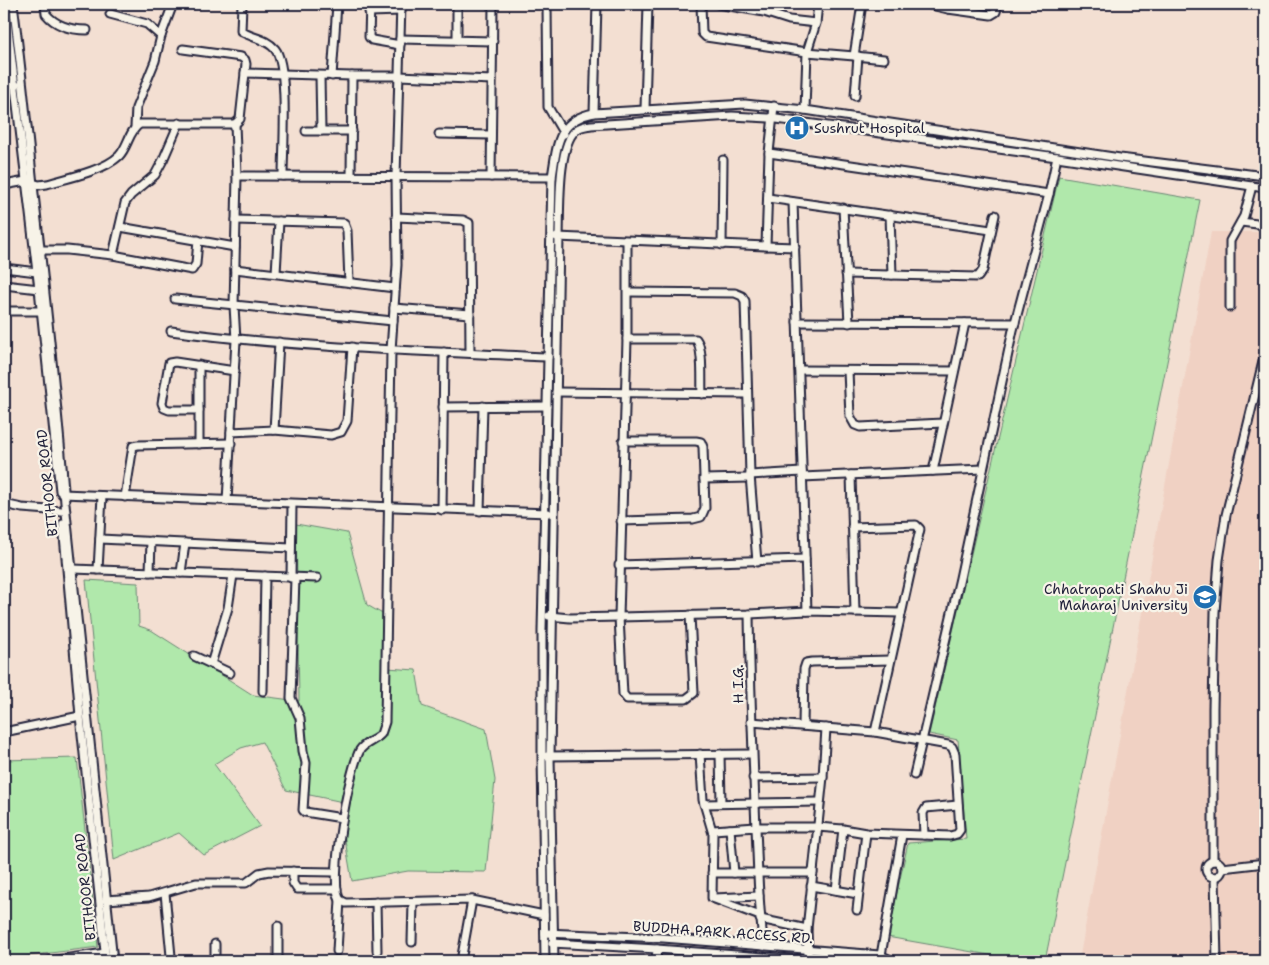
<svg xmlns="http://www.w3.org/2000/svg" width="1269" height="965" font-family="'Shantell Sans',sans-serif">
  <rect width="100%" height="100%" fill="#f3dfd2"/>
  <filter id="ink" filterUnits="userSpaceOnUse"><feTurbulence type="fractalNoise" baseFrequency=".02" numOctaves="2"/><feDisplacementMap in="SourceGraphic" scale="10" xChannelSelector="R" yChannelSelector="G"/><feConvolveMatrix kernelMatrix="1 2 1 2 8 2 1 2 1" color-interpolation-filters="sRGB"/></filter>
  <g filter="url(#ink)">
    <path fill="#f0d1c3" d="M 1211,232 L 1265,232 L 1265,961 L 1079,961 Z"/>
    <g fill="#b0e8ab" stroke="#698573">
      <path d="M 1059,176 L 1200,200 L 1045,961 L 1024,961 L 887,937 L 908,843 L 966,839 L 958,740 L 929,734 Z"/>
      <path d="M 296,524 L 347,533 L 367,605 L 386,616 L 387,668 L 416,670 L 422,706 L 486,729 L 495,780 L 486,872 L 408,871 L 352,881 L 342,822 L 343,802 L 286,790 L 262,742 L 241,748 L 214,764 L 260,826 L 204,855 L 179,833 L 114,860 L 86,580 L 138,583 L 139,626 L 151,630 L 253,695 L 299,701 Z"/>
      <path d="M 77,758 L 98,947 L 4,959 L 4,760 Z"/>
    </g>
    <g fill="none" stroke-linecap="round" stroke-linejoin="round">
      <defs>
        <g id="minor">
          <path d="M 5,4 L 39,289 L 60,491"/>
          <path d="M 13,4 C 21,64 27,125 33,185 C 45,291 57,397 65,503 L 113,961"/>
          <path d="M 45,4 L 46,14 C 56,26 72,30 87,30"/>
          <path d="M 242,4 L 241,31 C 251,38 266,38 275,49 C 289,66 283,150 283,176"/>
          <path d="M 370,4 L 369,37 L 372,40 L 400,45"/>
          <path d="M 401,4 L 396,176 L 397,265 L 391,350 L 385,722 L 381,734 C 375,741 365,742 360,750 C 349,770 328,882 340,900 L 346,903 L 472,900 L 544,915"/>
          <path d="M 547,4 L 548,107 L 564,134"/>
          <path d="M 701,4 L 702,33 L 706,37 L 807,52 L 854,56 L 862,4"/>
          <path d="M 718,4 L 764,12 L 789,20 L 816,23"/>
          <path d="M 926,4 L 948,9 L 949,4"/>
          <path d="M 948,9 L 991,15 L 996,12 L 998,4"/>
          <path d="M 369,12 L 401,11"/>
          <path d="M 110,14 L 147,24 L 161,36"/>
          <path d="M 400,39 L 493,41"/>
          <path d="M 457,40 L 457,4"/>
          <path d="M 183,49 L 241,57 L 245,60 L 246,64 L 240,119 L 235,124"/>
          <path d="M 855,56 L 884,59"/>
          <path d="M 245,73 L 352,76 L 399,76 L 492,80"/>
          <path d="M 320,76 L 321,131"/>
          <path d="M 332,76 L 337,4"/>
          <path d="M 4,83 L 16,85"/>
          <path d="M 855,96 L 858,56"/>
          <path d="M 645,109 L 648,4"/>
          <path d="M 805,110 L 807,52 L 816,23 L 818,4"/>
          <path d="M 594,113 L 597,4"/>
          <path d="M 135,127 L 136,108 L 155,61 L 161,36 L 173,4"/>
          <path d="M 306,131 L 352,131"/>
          <path d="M 439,134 L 491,135"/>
          <path d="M 769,153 L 1049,194 L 1013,330 L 960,578 L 914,775"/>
          <path d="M 237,176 L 552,177"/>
          <path d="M 351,176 L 352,76"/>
          <path d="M 491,177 L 493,4"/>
          <path d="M 4,185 L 26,181 L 39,185 L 47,184 C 68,178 103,171 119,156 C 128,147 129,130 140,124 L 235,124 L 237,176 L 234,306 L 236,340 L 227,501"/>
          <path d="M 1049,194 L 1057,157"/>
          <path d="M 768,198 L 991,230"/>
          <path d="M 793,202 L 807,611"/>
          <path d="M 843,208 L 849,323"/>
          <path d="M 890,215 L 892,275"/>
          <path d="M 396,217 L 463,220 L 469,223 L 470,353"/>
          <path d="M 236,220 L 344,223 L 347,231 L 349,282"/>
          <path d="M 1241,222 L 1265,225"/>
          <path d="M 120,227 L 235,247"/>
          <path d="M 557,237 L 766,246 L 769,153 L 774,106"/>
          <path d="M 627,241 L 627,339 L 619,617 L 623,694 L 627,699 L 686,699 L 694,693 L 690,615"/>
          <path d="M 722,245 L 723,160"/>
          <path d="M 766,246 L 795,247"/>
          <path d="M 41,250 L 67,250 L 113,255 L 192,270 L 196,264 L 198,240"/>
          <path d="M 113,255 L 125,203 L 131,195 L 155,175 L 163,160 L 179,123"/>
          <path d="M 4,268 L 37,272"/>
          <path d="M 235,269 L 395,288"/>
          <path d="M 276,273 L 279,221"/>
          <path d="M 846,274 L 978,277 L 983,270 L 995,215"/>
          <path d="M 4,285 L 39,289"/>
          <path d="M 628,292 L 735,293 L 742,296 L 745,301 L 750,475 L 757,562"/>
          <path d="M 175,299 L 393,321"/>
          <path d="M 1230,307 L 1230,241 L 1244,216 L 1252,186"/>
          <path d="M 394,308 L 470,314"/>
          <path d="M 4,311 L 41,311"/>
          <path d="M 797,322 L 1015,323"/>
          <path d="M 171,331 C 295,348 422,351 548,357"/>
          <path d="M 627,339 L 696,339 C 704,349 701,381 702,394"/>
          <path d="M 799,370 L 954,371"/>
          <path d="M 848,371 L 850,416 L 855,425 L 860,427 L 943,423"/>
          <path d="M 556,392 L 746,394"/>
          <path d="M 443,407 L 547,406"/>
          <path d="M 199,410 L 169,410 L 164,408 L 162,403 L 169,363 L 175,362 L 235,371"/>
          <path d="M 274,430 L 279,342"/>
          <path d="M 231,432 L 274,430 L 331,435 L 341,432 L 347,421 L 352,347"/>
          <path d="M 199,444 L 199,365"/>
          <path d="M 933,471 L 965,323"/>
          <path d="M 750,475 L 802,472"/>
          <path d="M 851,475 L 855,612"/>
          <path d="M 802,477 L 983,469"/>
          <path d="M 704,479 L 750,478"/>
          <path d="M 62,494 L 548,513"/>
          <path d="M 125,497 L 133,446 L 138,445 L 231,443"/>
          <path d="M 4,504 L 22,508 L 62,511"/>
          <path d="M 442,510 L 444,352"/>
          <path d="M 480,511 L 483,406"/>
          <path d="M 621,521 L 693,519 L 701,517 L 705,508 L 703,447 L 701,442 L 696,441 L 623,441"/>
          <path d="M 63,524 L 80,716 L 106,961"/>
          <path d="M 852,527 L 916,525 L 920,529 L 875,732"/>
          <path d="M 100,539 L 291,548"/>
          <path d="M 619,565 L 805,559"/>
          <path d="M 73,569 L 317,578"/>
          <path d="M 98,570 L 102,496"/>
          <path d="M 150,572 L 151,541"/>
          <path d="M 181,573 L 185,543"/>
          <path d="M 291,578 L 292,504"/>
          <path d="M 295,578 L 291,698 L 300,718 L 303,751 L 306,763 L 303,810 L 305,812 L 342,818"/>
          <path d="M 749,614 C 750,686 753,757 756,828 C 758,868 758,907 764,946"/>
          <path d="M 549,616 L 570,618 L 619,617 L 749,614 L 807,611 L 901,613"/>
          <path d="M 194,656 L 230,673"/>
          <path d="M 211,664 L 228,608 L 233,575"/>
          <path d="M 263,691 L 265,576"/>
          <path d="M 803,726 L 804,669 L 806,663 L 812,662 L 890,660"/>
          <path d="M 4,732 L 80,716"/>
          <path d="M 700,754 L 703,800 L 713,834 L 712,898 L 760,916"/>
          <path d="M 720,754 L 721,803"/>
          <path d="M 547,756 L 752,754"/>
          <path d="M 753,778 L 823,777"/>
          <path d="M 704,804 L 819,802"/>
          <path d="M 730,829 L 734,873"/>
          <path d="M 713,830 L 756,827 L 817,827 L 843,829 L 866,833 L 950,836 L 957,834 L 960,830 L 955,754 L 952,747 L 948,745 L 875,732 L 751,722"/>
          <path d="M 924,835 L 923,813 L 926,808 L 958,805"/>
          <path d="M 1213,861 L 1213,708 L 1215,612 L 1219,560 L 1226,515 L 1265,353"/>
          <circle cx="1214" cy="869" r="8"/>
          <path d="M 1222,868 L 1265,863"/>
          <path d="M 293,871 L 293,883 L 297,889 L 337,889"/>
          <path d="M 712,873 L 813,873"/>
          <path d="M 1215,877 L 1217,961"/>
          <path d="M 811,886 L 858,894"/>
          <path d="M 836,890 L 843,829"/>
          <path d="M 165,893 L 171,956"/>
          <path d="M 714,898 L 759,896"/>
          <path d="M 106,900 L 149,897 L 196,883 L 246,883 L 259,873 L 269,871 L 336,872"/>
          <path d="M 376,902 L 377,951"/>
          <path d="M 857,910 L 866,833"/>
          <path d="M 760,919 L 807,929"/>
          <path d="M 278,926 L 278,961"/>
          <path d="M 545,933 L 663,938 L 880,955 L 893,961"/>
          <path d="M 412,942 L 413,902"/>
          <path d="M 552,943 L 657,949 L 818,961"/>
          <path d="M 337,951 L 340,900"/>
          <path d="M 808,954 L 807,929 L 823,777 L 826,728"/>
          <path d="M 49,961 L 105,953"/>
          <path d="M 215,961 L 215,944"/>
          <path d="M 461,961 L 472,900"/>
          <path d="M 545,961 L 542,756 L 542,630 L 552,177 C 557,146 557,120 594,113 L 745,104 L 805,110 L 1120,158 L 1265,176"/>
          <path d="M 554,961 L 550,757 L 559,237 C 560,213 557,145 576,130 C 581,126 586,126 591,125 L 732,116 L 769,118 L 1057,157 L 1265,188"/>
          <path d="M 656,961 L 657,949"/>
          <path d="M 880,961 L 902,835"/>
        </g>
      </defs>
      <use href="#minor" stroke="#22223b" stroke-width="11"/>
      <use href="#minor" stroke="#f7f3e8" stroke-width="7"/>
    </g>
  </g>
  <defs>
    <symbol id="hospital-disc" viewBox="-11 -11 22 22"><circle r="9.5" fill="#1f6fb2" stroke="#f7f3e8"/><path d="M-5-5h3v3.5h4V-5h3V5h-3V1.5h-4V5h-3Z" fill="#fff"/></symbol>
    <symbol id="university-disc" viewBox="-11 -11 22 22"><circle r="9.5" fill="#1f6fb2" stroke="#f7f3e8"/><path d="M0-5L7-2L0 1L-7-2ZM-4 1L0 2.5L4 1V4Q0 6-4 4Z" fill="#fff"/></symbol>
  </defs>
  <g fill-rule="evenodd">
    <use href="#hospital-disc" x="783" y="114" width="28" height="28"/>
    <use href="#university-disc" x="1191" y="583" width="28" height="28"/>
  </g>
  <g text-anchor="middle" stroke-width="4.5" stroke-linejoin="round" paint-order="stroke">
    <g font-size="14" fill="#22223b" stroke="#f7f3e8" text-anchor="start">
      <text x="814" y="133">Sushrut Hospital</text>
      <text x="1188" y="594" text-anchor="end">Chhatrapati Shahu Ji<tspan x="1188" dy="16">Maharaj University</tspan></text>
    </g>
    <g font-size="14" fill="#22223b" stroke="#f7f3e8">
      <text transform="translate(47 483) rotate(-96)" y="5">BITHOOR ROAD</text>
      <text transform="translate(738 684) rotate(-91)" y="5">H I.G.</text>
      <text transform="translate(85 887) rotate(-96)" y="5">BITHOOR ROAD</text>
      <text transform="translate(723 932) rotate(4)" y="5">BUDDHA PARK ACCESS RD.</text>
    </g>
  </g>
  <rect width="1269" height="965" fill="none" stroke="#f7f3e8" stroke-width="20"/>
  <rect x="10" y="10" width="1249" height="945" fill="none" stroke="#22223b" stroke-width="2" filter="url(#ink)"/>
</svg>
